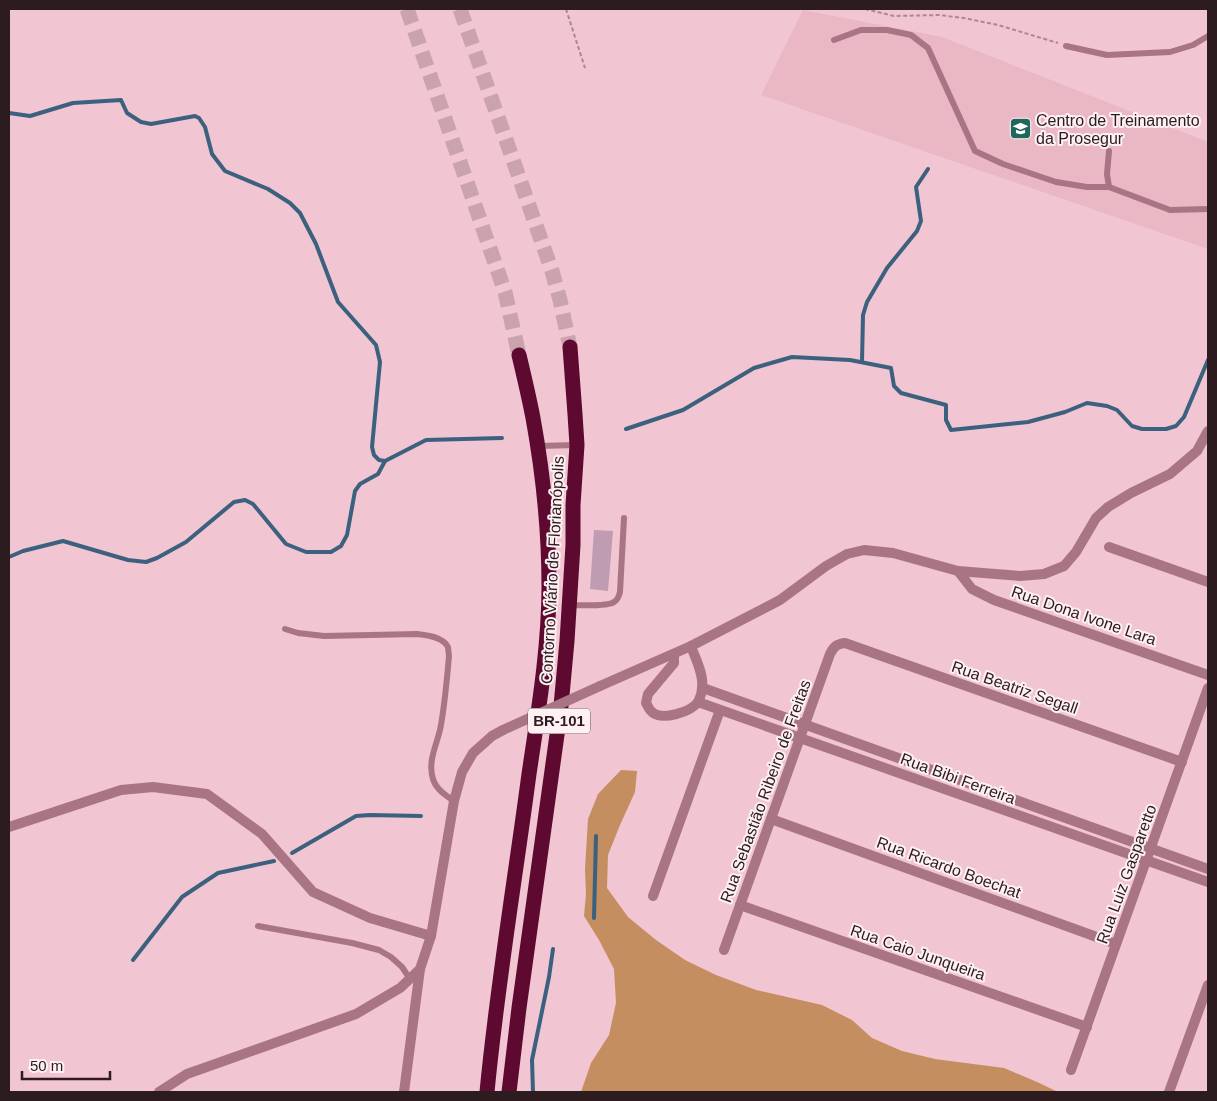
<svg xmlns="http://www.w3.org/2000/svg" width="1217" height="1101" font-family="Arial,sans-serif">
  <rect width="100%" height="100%" fill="#f1c5d1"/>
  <path fill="#eab7c5" d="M 803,10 L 942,37 L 1208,142 L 1208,249 L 761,95 Z"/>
  <path fill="#c48e61" d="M 621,770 L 637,771 L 635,792 L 620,825 L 608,855 L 607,888 L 628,917 L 656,940 L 685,960 L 716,975 L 756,990 L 822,1005 L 852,1020 L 872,1038 L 902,1051 L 935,1059 L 1004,1068 L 1037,1082 L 1058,1092 L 581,1092 L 591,1063 L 609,1035 L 616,1003 L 614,969 L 599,940 L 584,916 L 586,894 L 585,869 L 588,819 L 598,794 Z"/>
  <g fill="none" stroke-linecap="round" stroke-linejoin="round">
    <g stroke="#3b617e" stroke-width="4">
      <path d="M 9,113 L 30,116 L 73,103 L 121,100 L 127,113 L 141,122 L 151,124 L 195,116 L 199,118 L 205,127 L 212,154 L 225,171 L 268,189 L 290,203 L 300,213 L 316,244 L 338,302 L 376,345 L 380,362 L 372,447 L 374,455 L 379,460 L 385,461"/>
      <path d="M 862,362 L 863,315 L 867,302 L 887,268 L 917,231 L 921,221 L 916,187 L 928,169"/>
      <path d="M 626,429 L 683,410 L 754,368 L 792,357 L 850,360 L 891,368 L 894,386 L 901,393 L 946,405 L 946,420 L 951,430 L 1028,422 L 1065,412 L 1087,403 L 1107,406 L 1117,410 L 1132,426 L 1142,429 L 1166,429 L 1176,426 L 1184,417 L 1208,360"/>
      <path d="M 9,557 L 23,551 L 63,541 L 128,560 L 146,562 L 157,558 L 186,542 L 234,502 L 245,500 L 253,504 L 286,544 L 306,552 L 331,552 L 341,546 L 347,535 L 355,491 L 360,484 L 378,474 L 385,461 L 426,440 L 502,438"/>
      <path d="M 292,853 L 356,816 L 370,815 L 421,816"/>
      <path d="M 594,918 L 596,836"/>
      <path d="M 133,960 L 182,897 L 218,873 L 274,861"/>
      <path d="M 533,1092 L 532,1060 L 549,977 L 553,949"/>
    </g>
  </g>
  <path fill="#bf9cb2" d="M 594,530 L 613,531 L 608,591 L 590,589 Z"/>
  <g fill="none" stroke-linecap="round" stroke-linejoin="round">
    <g stroke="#caa3ae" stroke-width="15" stroke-dasharray="15 8" stroke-linecap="butt">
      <path d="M 407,9 L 505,292 L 519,355"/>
      <path d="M 460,9 L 552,271 L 560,300 L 570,347"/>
    </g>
    <g stroke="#aa8891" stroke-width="2" stroke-dasharray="4 2.5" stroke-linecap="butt">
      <path d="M 566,9 L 585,68"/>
      <path d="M 865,9 L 894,16 L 939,15 L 964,18 L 998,25 L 1058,43"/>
    </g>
    <g stroke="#a97584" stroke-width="6">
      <path d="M 834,40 L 861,30 L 887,30 L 911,35 L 928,48 L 975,151 L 1003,164 L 1056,182 L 1087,187 L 1109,187"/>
      <path d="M 1066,46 L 1107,55 L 1170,52 L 1193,45 L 1208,36"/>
      <path d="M 1109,151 L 1107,174 L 1109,187 L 1170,210 L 1208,209"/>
      <path d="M 538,446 L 577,445"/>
      <path d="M 570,605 C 580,605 607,607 614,602 C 618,600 619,596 620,592 L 624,518"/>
      <path d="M 285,629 L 298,633 L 324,636 L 417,634 C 427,635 443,637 448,647 C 448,648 449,655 449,656 C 447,679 445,702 441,725 C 438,743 427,760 433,779 C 436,789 445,795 454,801"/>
      <path d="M 258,926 L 352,943 L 379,950 L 391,957 L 402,967 L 410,979"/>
    </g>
    <g stroke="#a97584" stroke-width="10">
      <path d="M 1109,547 L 1208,582"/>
      <path d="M 958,571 L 972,589 L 994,600 L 1208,675"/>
      <path d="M 674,654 L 674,663 L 648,694 L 646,703 C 648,706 649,710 652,712 C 662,721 691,712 698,702 C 700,698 702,691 702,687 C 704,674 695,658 691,646"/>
      <path d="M 703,688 L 1208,869"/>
      <path d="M 698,702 L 1208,882"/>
      <path d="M 771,819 L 1116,944"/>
      <path d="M 9,827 L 121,790 L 153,787 L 207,794 L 262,834 L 313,892 L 370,918 L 431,936"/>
      <path d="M 653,896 L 720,710"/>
      <path d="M 740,905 L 1087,1027"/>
      <path d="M 724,950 L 830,654 C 834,646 837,644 845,643 L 1182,762"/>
      <path d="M 1071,1070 L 1208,688"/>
      <path d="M 404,1092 L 420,969"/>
      <path d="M 1169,1092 L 1208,985"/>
    </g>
    <g stroke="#a97584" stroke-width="10">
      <path d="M 600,686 L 691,646 L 780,600 L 826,566 L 847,554 L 864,550 L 893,553 L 958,571 L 1020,576 L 1044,574 L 1064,566 L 1076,552 L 1096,518 L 1108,507 L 1131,493 L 1170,474 L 1197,451 L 1208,431"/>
      <path d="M 159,1092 L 187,1074 L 356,1014 L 400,988 L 420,969 L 431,936 L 454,801 L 462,772 L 473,753 L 492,736 L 503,730"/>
    </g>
    <g stroke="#5e092f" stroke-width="15">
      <path d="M 487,1092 C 497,986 515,880 529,774 C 538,713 549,648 549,587 C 549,530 543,473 533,418 C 529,397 524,376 519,355"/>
      <path d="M 509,1092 L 519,1008 L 561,706 L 567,641 L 573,545 L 573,505 L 577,445 L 575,414 L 570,347"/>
    </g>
    <path stroke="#a97584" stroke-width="10" d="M 503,730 L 600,686"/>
  </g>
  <defs>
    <symbol id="university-square" viewBox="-11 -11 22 22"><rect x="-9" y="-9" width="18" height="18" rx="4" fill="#1f675c" stroke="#fef0f3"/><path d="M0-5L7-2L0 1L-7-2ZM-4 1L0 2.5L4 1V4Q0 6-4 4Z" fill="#fff"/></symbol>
  </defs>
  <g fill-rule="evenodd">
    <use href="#university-square" x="1008" y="116" width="25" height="25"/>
  </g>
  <g text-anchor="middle" stroke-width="4" stroke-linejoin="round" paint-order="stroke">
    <rect fill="#fef0f3" stroke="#6b5c5f" stroke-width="1" x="528" y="708.5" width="62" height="25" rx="4"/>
    <g font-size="15" font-weight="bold" fill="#2c1c20">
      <text x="559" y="726">BR-101</text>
    </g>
    <g font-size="16" fill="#2c1c20" stroke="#fef0f3" text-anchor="start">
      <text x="1036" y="126">Centro de Treinamento<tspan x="1036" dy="18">da Prosegur</tspan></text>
    </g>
    <g font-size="16" fill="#2c1c20" stroke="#fef0f3">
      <text transform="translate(552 570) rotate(-87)" y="6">Contorno Viário de Florianópolis</text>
      <text transform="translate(1084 615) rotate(19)" y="6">Rua Dona Ivone Lara</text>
      <text transform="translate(1015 687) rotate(19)" y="6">Rua Beatriz Segall</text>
      <text transform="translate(958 778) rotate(20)" y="6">Rua Bibi Ferreira</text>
      <text transform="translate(765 791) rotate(-70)" y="6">Rua Sebastião Ribeiro de Freitas</text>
      <text transform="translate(949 867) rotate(20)" y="6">Rua Ricardo Boechat</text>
      <text transform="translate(1126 874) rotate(-70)" y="6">Rua Luiz Gasparetto</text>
      <text transform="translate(918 952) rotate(19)" y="6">Rua Caio Junqueira</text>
    </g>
  </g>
  <rect width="1217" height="1101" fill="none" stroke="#2c1c20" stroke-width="20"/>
  <path d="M22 1071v8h88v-8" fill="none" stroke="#2c1c20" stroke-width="2.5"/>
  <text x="30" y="1071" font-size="15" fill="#2c1c20" stroke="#fef0f3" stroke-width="4" paint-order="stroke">50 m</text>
</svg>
